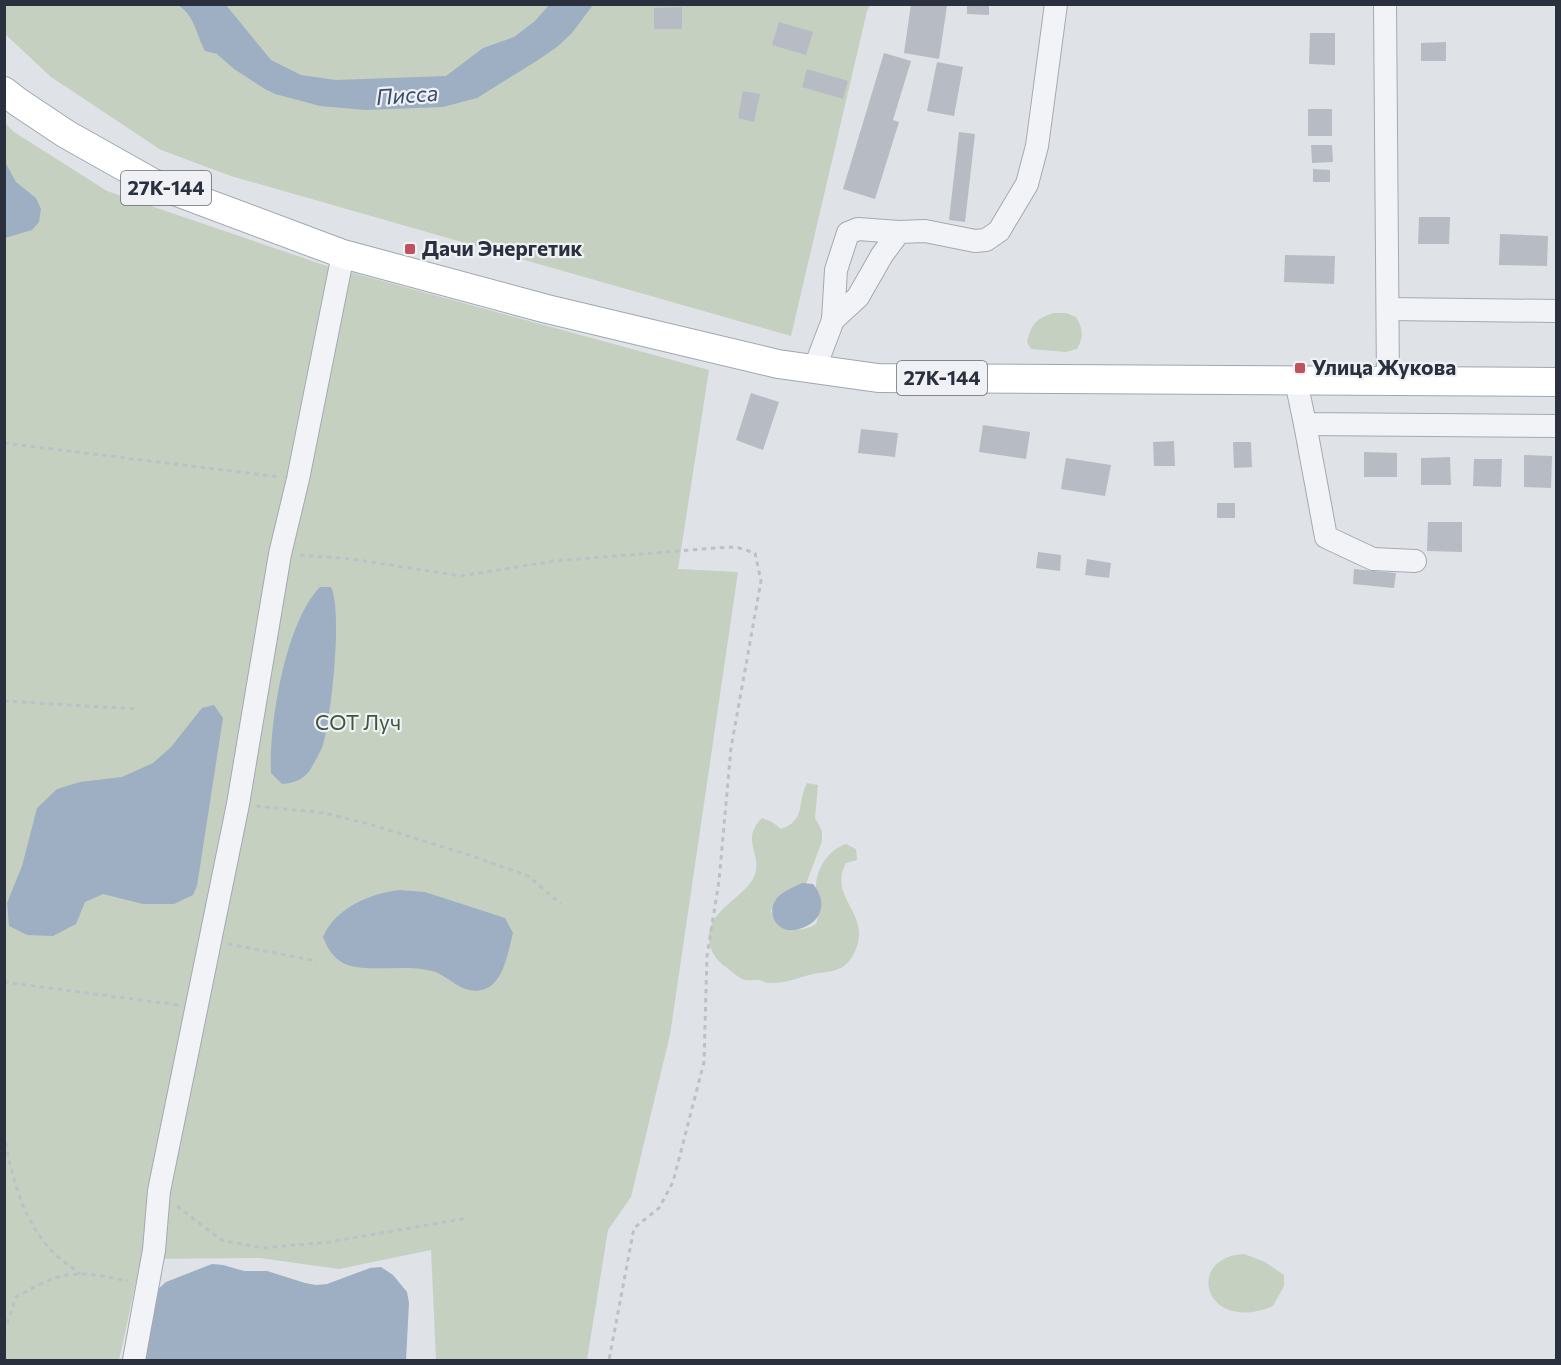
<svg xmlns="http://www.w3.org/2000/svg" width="1561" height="1365" font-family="Commissioner,sans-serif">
  <rect width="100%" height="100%" fill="#dfe2e7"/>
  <g fill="#c5d0c1">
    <path d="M 4,5 L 870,5 L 867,11 L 791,336 L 231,176 L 161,150 L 51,77 L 5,34 Z"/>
    <path d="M 4,122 L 14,132 L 107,191 L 324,265 L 709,370 L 678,569 L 738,572 L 670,1035 L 631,1197 L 608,1230 L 587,1360 L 436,1360 L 431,1250 L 339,1269 L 260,1258 L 141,1259 L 119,1360 L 5,1360 Z"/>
    <path d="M 1054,313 L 1066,313 L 1076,317 C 1083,329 1084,336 1077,349 L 1066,352 L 1031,349 L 1027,342 C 1032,323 1035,319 1054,313 Z"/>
    <path d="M 807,783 L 818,785 L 815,818 L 822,831 L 822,841 L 806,884 L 776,900 L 771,911 L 775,921 C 791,928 799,934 816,924 C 820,911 817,903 816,890 C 815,870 828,850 846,844 L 856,849 L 857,860 L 846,863 C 826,899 877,915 852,957 C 842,973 829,971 813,974 C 797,978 784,984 768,983 C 764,982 759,979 755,980 C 749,980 747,981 742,979 C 735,975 729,969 723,965 C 715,958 709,949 709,938 C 708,910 745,897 754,877 C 764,854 739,841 762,818 L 772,822 L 781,829 C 806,821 797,802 807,783 Z"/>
    <path d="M 1244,1254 L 1265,1262 L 1284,1275 L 1284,1286 L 1273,1306 C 1204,1335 1184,1257 1244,1254 Z"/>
  </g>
  <g fill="#9eafc4">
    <path d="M 178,5 L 226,5 L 271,60 L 301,75 L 336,80 L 446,76 L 483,48 L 514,37 L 535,21 L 549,5 L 593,5 L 572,33 L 557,47 L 538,60 L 477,98 L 443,107 L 365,110 L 320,106 L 275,94 L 265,89 L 234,69 L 217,54 L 205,51 C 196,34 195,16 178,5 Z"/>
    <path d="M 5,162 L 16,182 L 36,198 L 41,209 L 39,222 L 32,230 L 5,238 Z"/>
    <path d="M 320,587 L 331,587 C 343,612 331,717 323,745 C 320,753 314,763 310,770 C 303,780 294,783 282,784 L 271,773 C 269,724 285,623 320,587 Z"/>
    <path d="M 214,705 L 223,718 L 197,886 L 193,895 L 174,904 L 143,904 L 103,894 L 85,902 L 76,924 L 53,936 L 27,935 L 9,926 L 7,903 L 22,866 L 37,808 L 57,789 L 80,782 L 122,777 L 153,763 L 171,747 L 202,708 Z"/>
    <path d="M 802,883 L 813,884 C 830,904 820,927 793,930 C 777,932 767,914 775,901 C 780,892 792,888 802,883 Z"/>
    <path d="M 400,890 L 425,892 L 505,918 L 513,933 C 508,951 504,985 482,990 C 462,995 448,975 432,971 C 406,964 367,973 345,964 C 333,958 328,949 323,937 C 335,908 371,893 400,890 Z"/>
    <path d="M 212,1264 L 223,1265 L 244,1271 L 267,1271 L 305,1283 L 316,1285 L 327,1284 L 370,1268 L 381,1267 L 393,1275 L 407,1292 L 409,1303 L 406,1360 L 139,1360 L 158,1289 L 166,1282 Z"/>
  </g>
  <g fill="#b7bbc3">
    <path d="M 911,4 L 947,6 L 939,59 L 904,53 Z"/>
    <path d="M 967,4 L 989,4 L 989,15 L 967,14 Z"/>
    <path d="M 682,7 L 682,29 L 654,29 L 654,8 Z"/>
    <path d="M 779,22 L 813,32 L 806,55 L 772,45 Z"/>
    <path d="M 1310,33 L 1335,33 L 1335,65 L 1309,64 Z"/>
    <path d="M 1446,42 L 1446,61 L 1421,61 L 1421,43 Z"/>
    <path d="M 884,53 L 911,61 L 893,120 L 899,122 L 875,199 L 843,189 Z"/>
    <path d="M 937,62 L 963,67 L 954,116 L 927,111 Z"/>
    <path d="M 807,69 L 848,81 L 843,99 L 802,87 Z"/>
    <path d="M 743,91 L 760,94 L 754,122 L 738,118 Z"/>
    <rect x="1308" y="109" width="24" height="27"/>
    <path d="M 959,132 L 975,134 L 965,222 L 949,220 Z"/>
    <path d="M 1311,145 L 1332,145 L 1333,162 L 1312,163 Z"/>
    <path d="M 1313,169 L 1330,170 L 1330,182 L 1313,182 Z"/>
    <path d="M 1419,217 L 1450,217 L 1449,244 L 1418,244 Z"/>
    <path d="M 1500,234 L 1548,236 L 1547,266 L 1499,265 Z"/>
    <path d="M 1285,255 L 1335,256 L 1334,284 L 1284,282 Z"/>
    <path d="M 751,393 L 779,402 L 763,450 L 736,440 Z"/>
    <path d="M 983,425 L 1030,432 L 1026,459 L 979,452 Z"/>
    <path d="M 861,429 L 898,433 L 895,457 L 858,453 Z"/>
    <path d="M 1174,441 L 1175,466 L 1154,466 L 1153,442 Z"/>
    <path d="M 1233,442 L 1251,442 L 1252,467 L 1234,468 Z"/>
    <path d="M 1364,452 L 1397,453 L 1397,477 L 1364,477 Z"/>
    <path d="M 1524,455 L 1552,456 L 1551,488 L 1524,487 Z"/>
    <path d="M 1450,457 L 1451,485 L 1421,485 L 1421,458 Z"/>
    <path d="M 1066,458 L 1111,465 L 1105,496 L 1061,489 Z"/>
    <path d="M 1474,459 L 1502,459 L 1501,487 L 1473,486 Z"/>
    <rect x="1217" y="503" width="18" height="15"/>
    <path d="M 1428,522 L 1462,522 L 1462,552 L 1427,551 Z"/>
    <path d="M 1038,552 L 1061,555 L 1060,571 L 1036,568 Z"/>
    <path d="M 1087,559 L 1111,563 L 1109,578 L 1085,575 Z"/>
    <path d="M 1354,569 L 1396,573 L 1394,588 L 1353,584 Z"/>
  </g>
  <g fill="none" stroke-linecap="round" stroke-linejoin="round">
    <defs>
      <g id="minor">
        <path d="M 1385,4 L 1388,382"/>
        <path d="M 1389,309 L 1556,311"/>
        <path d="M 833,320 L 858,297 L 882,255 L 899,232 L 925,231 L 975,241 L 986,240 L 999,231 L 1027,184 L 1037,146 L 1056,4"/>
        <path d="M 814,370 L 833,320 L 836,270 L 848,233 L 858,229 L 899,232"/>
        <path d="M 1296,381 L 1305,424 L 1556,426"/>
        <path d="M 1305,424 L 1326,537 L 1373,559 L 1415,561"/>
        <path d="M 134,1360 L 154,1250 L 159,1191 L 238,804 L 280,554 L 298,479 L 343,254"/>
      </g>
      <path id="major" d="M 4,91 L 18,102 L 66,134 L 153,183 L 343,254 L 547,309 L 778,364 L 878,378 L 1556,382"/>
    </defs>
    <use href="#minor" stroke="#a5a9b1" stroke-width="24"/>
    <use href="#major" stroke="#a0a6b1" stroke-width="30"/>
    <g stroke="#bec0c6" stroke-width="3" stroke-dasharray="4.5 4.5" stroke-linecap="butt">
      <path d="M 4,443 L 280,477"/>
      <path d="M 300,555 L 352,559 L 461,576 L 554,561 L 715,548 L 736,547 L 755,553 L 761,581 L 731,748 L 719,881 L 707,956 L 704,1062 L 673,1182 L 659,1208 L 634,1228 L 609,1360"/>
      <path d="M 4,701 L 137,709"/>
      <path d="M 256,806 L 324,813 L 369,824 L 469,855 L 528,876 L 561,904"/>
      <path d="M 228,944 L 317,961"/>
      <path d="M 4,982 L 178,1005"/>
      <path d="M 4,1134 C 11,1175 22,1219 51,1250 C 59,1259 71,1266 80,1274"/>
      <path d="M 177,1206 L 221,1240 L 263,1248 L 329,1242 L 468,1218"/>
      <path d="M 4,1332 L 16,1297 C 31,1289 47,1279 63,1276 C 85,1271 108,1277 128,1281"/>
    </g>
    <use href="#minor" stroke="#f2f3f6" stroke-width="22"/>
    <use href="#major" stroke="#fff" stroke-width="28"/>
  </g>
  <g fill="#c0515e" stroke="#eff1f5" stroke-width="2">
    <rect x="404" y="243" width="12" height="12" rx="3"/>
    <rect x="1294" y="362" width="12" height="12" rx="3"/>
  </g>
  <g text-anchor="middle" stroke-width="4.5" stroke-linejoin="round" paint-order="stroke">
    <g fill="#eff1f5" stroke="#656a74" stroke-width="1.5">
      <rect x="121" y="171" width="90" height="34" rx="4.5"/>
      <rect x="897" y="361" width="90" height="34" rx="4.5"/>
    </g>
    <g font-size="20" font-weight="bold" fill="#2a303d">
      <text x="166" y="195">27К-144</text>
      <text x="942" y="385">27К-144</text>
    </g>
    <g font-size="21" font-weight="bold" fill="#2a303d" stroke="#eff1f5" text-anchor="start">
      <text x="422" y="256">Дачи Энергетик</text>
      <text x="1312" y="375">Улица Жукова</text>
    </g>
    <g font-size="21" fill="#3e5739" stroke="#eff1f5">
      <text x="358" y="730">СОТ Луч</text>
    </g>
    <g font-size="22" font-style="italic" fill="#384e6c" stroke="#eff1f5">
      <text transform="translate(407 95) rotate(-4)" y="8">Писса</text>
    </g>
  </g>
  <rect width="1561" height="1365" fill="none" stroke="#2a303d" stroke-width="12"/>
</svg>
